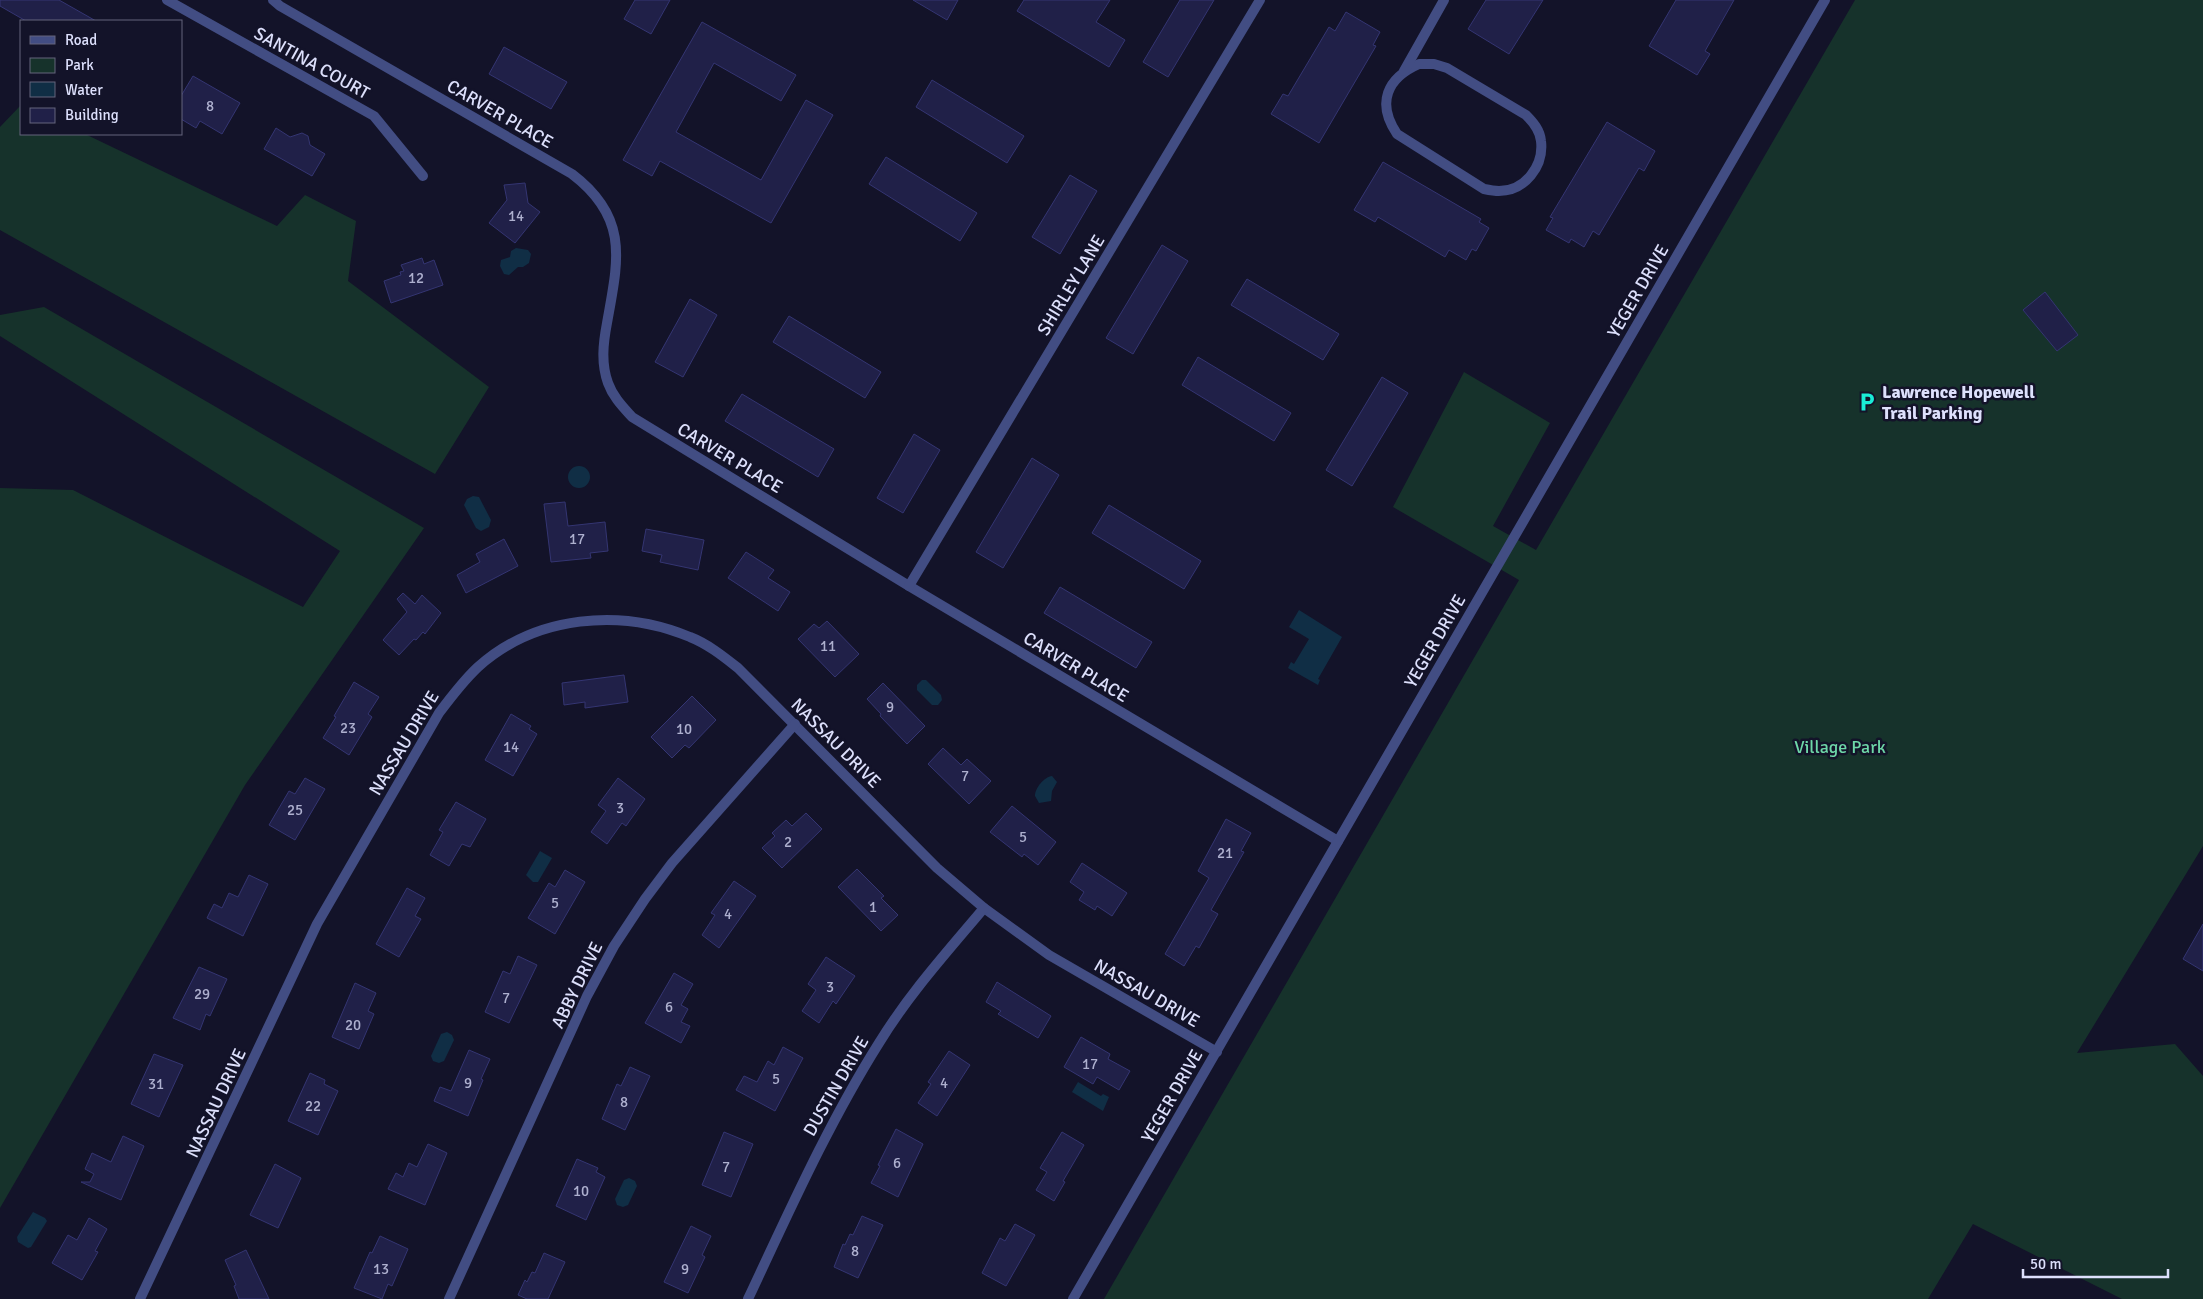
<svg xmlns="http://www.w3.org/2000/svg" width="2203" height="1299" font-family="Signika,sans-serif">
  <rect width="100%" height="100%" fill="#131329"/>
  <g fill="#16322b">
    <path d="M 1855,0 L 2203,0 L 2203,846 L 2077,1053 L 2175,1044 L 2203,1076 L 2203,1299 L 2122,1299 L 1973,1224 L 1928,1299 L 1104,1299 L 1519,580 L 1393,507 L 1464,372 L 1550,423 L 1493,526 L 1536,550 Z"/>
    <path d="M 21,105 L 21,134 L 85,134 L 277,226 L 305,195 L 356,221 L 348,281 L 489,387 L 435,474 L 0,230 L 0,127 Z"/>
    <path d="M 44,307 L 424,528 L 245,785 L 0,1208 L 0,488 L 73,490 L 303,607 L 340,551 L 0,336 L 0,315 Z"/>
  </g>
  <g fill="#102e45">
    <path d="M 516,248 L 528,250 L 531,254 L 529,263 L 523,267 L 518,267 L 509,275 L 504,274 L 500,266 L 501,260 L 510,257 L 511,251 Z"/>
    <circle cx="579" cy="477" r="11"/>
    <path d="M 473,496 L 479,497 L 491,520 L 489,527 L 481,531 L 476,528 L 464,505 L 467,499 Z"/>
    <path d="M 1299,610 L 1342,637 L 1318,679 L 1320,680 L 1318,685 L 1288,668 L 1291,662 L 1294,664 L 1309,639 L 1289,627 Z"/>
    <path d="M 922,680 L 926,680 L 941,695 L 942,700 L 938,705 L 932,705 L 917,690 L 917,685 Z"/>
    <path d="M 1052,776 L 1057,782 L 1052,791 L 1051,801 L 1039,803 L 1035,796 C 1035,788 1044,777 1052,776 Z"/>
    <path d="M 540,851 L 552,858 L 538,882 L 533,882 L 526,875 Z"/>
    <path d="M 447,1032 L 452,1035 L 454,1040 L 444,1061 L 439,1063 L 433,1061 L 431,1056 L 441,1034 Z"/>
    <path d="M 1078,1082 L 1101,1096 L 1103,1094 L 1109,1097 L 1103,1111 L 1072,1092 Z"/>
    <path d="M 629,1178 L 635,1181 L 637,1186 L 628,1205 L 623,1207 L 617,1205 L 615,1199 L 624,1180 Z"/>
    <path d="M 33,1212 L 45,1218 L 47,1221 L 31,1247 L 28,1248 L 18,1242 L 17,1237 Z"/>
  </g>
  <g fill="#202048" stroke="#343572">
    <path d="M 0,0 L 59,0 L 96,21 L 26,21 L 0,6 Z"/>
    <path d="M 635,0 L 670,0 L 651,34 L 624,19 Z"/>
    <path d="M 913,0 L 958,0 L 947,20 Z"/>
    <path d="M 1024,0 L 1110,0 L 1096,22 L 1125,40 L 1109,67 L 1017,11 Z"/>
    <path d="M 1180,0 L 1214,0 L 1168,77 L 1143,62 Z"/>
    <path d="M 1486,0 L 1543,0 L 1509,54 L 1468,29 Z"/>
    <path d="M 1676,0 L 1734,0 L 1705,51 L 1710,54 L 1697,75 L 1649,46 Z"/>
    <path d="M 1346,12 L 1380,32 L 1373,45 L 1376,46 L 1319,143 L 1271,114 L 1283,94 L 1288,96 L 1329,27 L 1335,31 Z"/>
    <path d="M 702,22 L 796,75 L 781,101 L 714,63 L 676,132 L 761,180 L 806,100 L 833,115 L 771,223 L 660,161 L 652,176 L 623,160 Z"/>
    <path d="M 504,47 L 567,82 L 551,109 L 489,74 Z"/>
    <path d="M 193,76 L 240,103 L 222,134 L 200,121 L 196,128 L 181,119 L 181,96 Z"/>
    <path d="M 932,80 L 1024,136 L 1007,163 L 916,107 Z"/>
    <path d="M 1607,122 L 1655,151 L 1644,171 L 1639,168 L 1599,235 L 1593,231 L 1584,247 L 1571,239 L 1569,243 L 1546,230 L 1553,218 L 1550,217 Z"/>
    <path d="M 276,128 L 290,137 L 302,133 L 308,136 L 310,145 L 325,154 L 312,176 L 264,149 Z"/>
    <path d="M 886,157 L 977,213 L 960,241 L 869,184 Z"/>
    <path d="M 1383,162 L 1481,219 L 1479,222 L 1489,228 L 1476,251 L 1472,249 L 1466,260 L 1449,250 L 1445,257 L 1378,217 L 1375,222 L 1354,210 Z"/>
    <path d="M 1070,175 L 1097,191 L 1060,254 L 1032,237 Z"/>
    <path d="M 525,183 L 528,203 L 540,212 L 515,243 L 489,223 L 507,200 L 504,185 Z"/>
    <path d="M 1162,245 L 1188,261 L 1133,354 L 1106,338 Z"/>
    <path d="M 422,258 L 424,264 L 434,260 L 443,285 L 391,303 L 384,281 L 401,275 L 400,272 L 404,271 L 401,265 Z"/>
    <path d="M 1247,279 L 1339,334 L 1323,360 L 1231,305 Z"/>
    <path d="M 2045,292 L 2078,335 L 2057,351 L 2023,310 Z"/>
    <path d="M 690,299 L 717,315 L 683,377 L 655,362 Z"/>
    <path d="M 789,316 L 881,372 L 865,398 L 773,342 Z"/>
    <path d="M 1198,357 L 1291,413 L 1274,441 L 1182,385 Z"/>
    <path d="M 1382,377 L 1408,393 L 1352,486 L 1326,470 Z"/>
    <path d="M 742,394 L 834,449 L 818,477 L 725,421 Z"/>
    <path d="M 914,434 L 940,450 L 903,513 L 877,498 Z"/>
    <path d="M 1032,458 L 1059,475 L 1003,568 L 976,552 Z"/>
    <path d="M 565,502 L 568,526 L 605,522 L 608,551 L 590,553 L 591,558 L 551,562 L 544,504 Z"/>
    <path d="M 1109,505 L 1201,561 L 1184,589 L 1092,533 Z"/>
    <path d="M 646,529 L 704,540 L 698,570 L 660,562 L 662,555 L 642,551 Z"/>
    <path d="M 504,539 L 518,566 L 466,593 L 457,575 L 480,562 L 476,554 Z"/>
    <path d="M 746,552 L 774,570 L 768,578 L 790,592 L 778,611 L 728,578 Z"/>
    <path d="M 1060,587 L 1152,642 L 1136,668 L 1044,613 Z"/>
    <path d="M 403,593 L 415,604 L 422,595 L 441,613 L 425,634 L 423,632 L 416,640 L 414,639 L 399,655 L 383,640 L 407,612 L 397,599 Z"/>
    <path d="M 827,621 L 859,654 L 835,677 L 798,639 L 814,624 L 819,628 Z"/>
    <path d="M 624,675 L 628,702 L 585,708 L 585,702 L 564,705 L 562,683 Z"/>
    <path d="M 354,682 L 379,697 L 368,714 L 372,717 L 349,755 L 323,738 L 336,717 L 334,716 Z"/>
    <path d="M 883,683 L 925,726 L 907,744 L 880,716 L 881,714 L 867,699 Z"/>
    <path d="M 692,696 L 716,720 L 689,748 L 685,745 L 672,758 L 651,737 Z"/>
    <path d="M 511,714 L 531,726 L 529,729 L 537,734 L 513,776 L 485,760 Z"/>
    <path d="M 943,748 L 961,765 L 967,759 L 991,781 L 969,804 L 928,764 Z"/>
    <path d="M 305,778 L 325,789 L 295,840 L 269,825 L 289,791 L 295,794 Z"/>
    <path d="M 618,778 L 645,799 L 626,826 L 622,823 L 607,844 L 591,832 L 606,811 L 598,805 Z"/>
    <path d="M 456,802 L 486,819 L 470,847 L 462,844 L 449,866 L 430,855 L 443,832 L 439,830 Z"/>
    <path d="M 1012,806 L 1056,842 L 1038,865 L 1024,854 L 1022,857 L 990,832 Z"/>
    <path d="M 806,813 L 822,829 L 782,868 L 762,848 L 775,836 L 772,833 L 786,820 L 792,826 Z"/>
    <path d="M 1226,819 L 1251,833 L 1241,851 L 1244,852 L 1211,910 L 1218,914 L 1199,948 L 1196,946 L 1184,966 L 1165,954 L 1209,878 L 1198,871 Z"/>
    <path d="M 1082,863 L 1127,893 L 1112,916 L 1097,906 L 1095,910 L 1079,900 L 1084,892 L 1070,882 Z"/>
    <path d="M 857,869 L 884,896 L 881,898 L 898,915 L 881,931 L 838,887 Z"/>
    <path d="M 565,870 L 585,882 L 555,934 L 528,918 L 549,883 L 555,887 Z"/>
    <path d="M 249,875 L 268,884 L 243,936 L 207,918 L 214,904 L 222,908 L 229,893 L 238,897 Z"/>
    <path d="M 734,881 L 756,896 L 719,948 L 702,935 L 715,915 L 711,913 Z"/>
    <path d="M 407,888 L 425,898 L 415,916 L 421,919 L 399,957 L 376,944 Z"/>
    <path d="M 2203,924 L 2203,971 L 2183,959 Z"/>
    <path d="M 518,956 L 537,965 L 509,1023 L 485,1012 L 503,971 L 510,974 Z"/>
    <path d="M 826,957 L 855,976 L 836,1004 L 833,1001 L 819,1023 L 802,1011 L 816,990 L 808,984 Z"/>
    <path d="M 199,967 L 227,979 L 210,1016 L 206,1014 L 200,1030 L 173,1018 Z"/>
    <path d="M 674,973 L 693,984 L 681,1005 L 688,1009 L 681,1022 L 690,1026 L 681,1043 L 645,1023 Z"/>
    <path d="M 997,982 L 1051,1016 L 1038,1038 L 998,1014 L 1001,1011 L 986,1002 Z"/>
    <path d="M 355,983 L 376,993 L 368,1011 L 374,1014 L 359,1049 L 332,1037 Z"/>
    <path d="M 1081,1037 L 1110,1054 L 1108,1059 L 1130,1071 L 1119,1090 L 1097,1077 L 1093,1084 L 1064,1067 Z"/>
    <path d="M 783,1047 L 803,1058 L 775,1111 L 736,1090 L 744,1076 L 757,1082 L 768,1061 L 774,1065 Z"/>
    <path d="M 469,1050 L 490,1059 L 481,1079 L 483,1080 L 468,1116 L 434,1101 L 440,1087 L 451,1091 Z"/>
    <path d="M 949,1051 L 970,1065 L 937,1116 L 918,1103 L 931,1084 L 928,1082 Z"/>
    <path d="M 154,1054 L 183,1065 L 159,1117 L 131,1104 Z"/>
    <path d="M 630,1067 L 650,1076 L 625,1130 L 602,1119 L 617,1084 L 621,1086 Z"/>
    <path d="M 310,1073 L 325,1080 L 324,1084 L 338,1091 L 318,1135 L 288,1121 Z"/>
    <path d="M 896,1129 L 923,1144 L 898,1197 L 871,1183 L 880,1166 L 878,1165 Z"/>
    <path d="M 724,1132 L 753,1144 L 731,1197 L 702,1185 Z"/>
    <path d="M 1062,1132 L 1084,1145 L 1063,1181 L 1065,1182 L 1054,1201 L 1036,1190 L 1047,1172 L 1040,1168 Z"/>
    <path d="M 123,1136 L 144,1146 L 121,1200 L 81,1182 L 90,1182 L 94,1174 L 85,1169 L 92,1153 L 111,1162 Z"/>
    <path d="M 428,1144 L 447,1153 L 425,1205 L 388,1189 L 396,1173 L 403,1177 L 409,1163 L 417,1167 Z"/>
    <path d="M 577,1159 L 598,1168 L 596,1172 L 605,1177 L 586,1220 L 556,1206 Z"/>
    <path d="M 275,1164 L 301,1178 L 278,1228 L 250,1215 Z"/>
    <path d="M 862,1216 L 883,1225 L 858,1278 L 834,1267 L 843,1244 L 845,1245 L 850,1234 L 853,1235 Z"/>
    <path d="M 89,1218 L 107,1229 L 95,1251 L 98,1252 L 82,1280 L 52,1263 L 68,1235 L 77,1240 Z"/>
    <path d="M 1015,1224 L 1035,1235 L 1006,1286 L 982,1273 L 1000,1238 L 1005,1241 Z"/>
    <path d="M 691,1226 L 711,1236 L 702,1255 L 705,1257 L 688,1293 L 664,1282 Z"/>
    <path d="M 380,1236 L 408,1249 L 392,1286 L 388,1284 L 382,1299 L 354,1288 L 370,1252 L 372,1253 Z"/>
    <path d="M 246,1250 L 269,1299 L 239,1299 L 234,1286 L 236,1285 L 225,1260 Z"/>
    <path d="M 544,1253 L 565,1262 L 548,1299 L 527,1299 L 518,1295 L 525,1280 L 527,1282 L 532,1272 L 535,1273 Z"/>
  </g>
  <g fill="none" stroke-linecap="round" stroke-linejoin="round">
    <g stroke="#424d83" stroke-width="10">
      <path d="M 167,0 L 374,116 L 423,176"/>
      <path d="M 273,0 L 280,6 L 572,174 C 630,218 618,261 607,323 C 603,344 601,363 608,383 C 613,397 623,407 632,417 L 909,586 L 1338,841"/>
      <path d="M 1419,64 L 1434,64 L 1447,68 L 1526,115 C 1533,122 1540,130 1541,141 C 1544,166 1525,191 1499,191 C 1494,191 1489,190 1484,189 L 1397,134 C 1376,103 1387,78 1419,64 Z"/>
      <path d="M 1404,71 L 1444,0"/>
      <path d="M 909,586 L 1260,0"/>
      <path d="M 140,1299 L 317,924 L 439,713 C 451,697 463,681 478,667 C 536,615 621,608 690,637 C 708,644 724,657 738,668 L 937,868 L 984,908 L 1049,955 L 1217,1052"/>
      <path d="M 449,1299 L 587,996 L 614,946 L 645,899 L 672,863 L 795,724"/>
      <path d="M 748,1299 C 789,1212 828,1124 879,1043 C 909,994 947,952 984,908"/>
      <path d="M 1073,1299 L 1825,0"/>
    </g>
  </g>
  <defs>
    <symbol id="parking-bare" viewBox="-9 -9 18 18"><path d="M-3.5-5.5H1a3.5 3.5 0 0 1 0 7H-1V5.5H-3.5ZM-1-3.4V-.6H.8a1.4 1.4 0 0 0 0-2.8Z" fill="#1aecd6" stroke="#131329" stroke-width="2.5" paint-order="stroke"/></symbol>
  </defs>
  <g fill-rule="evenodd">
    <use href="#parking-bare" x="1853" y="388" width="28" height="28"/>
  </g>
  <g text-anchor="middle" stroke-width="5" stroke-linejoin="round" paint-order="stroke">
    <g font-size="15" fill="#aeb0cf">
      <text x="210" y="111">8</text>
      <text x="516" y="221">14</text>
      <text x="416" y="283">12</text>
      <text x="577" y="544">17</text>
      <text x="828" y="651">11</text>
      <text x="890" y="712">9</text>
      <text x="348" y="733">23</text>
      <text x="684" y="734">10</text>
      <text x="511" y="752">14</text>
      <text x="965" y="781">7</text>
      <text x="620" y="813">3</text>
      <text x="295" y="815">25</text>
      <text x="1023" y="842">5</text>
      <text x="788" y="847">2</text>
      <text x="1225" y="858">21</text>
      <text x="555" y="908">5</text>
      <text x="873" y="912">1</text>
      <text x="728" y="919">4</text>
      <text x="830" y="992">3</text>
      <text x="202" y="999">29</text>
      <text x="506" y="1003">7</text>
      <text x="669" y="1012">6</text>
      <text x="353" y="1030">20</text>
      <text x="1090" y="1069">17</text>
      <text x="776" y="1084">5</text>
      <text x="468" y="1088">9</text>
      <text x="944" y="1088">4</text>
      <text x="156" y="1089">31</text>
      <text x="624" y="1107">8</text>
      <text x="313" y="1111">22</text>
      <text x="897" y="1168">6</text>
      <text x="726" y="1172">7</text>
      <text x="581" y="1196">10</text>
      <text x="855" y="1256">8</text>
      <text x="381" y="1274">13</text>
      <text x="685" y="1274">9</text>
    </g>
    <g font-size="18" fill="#dde0fc" stroke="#131329">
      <text transform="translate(312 63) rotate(29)" y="6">SANTINA COURT</text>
      <text transform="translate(500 114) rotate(30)" y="6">CARVER PLACE</text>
      <text transform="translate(1071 285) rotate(-59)" y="6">SHIRLEY LANE</text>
      <text transform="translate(1638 291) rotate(-60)" y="6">YEGER DRIVE</text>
      <text transform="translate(730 458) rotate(31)" y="6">CARVER PLACE</text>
      <text transform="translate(1435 641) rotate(-60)" y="6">YEGER DRIVE</text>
      <text transform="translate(1076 667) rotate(31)" y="6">CARVER PLACE</text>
      <text transform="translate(404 743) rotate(-59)" y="6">NASSAU DRIVE</text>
      <text transform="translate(836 743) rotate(45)" y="6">NASSAU DRIVE</text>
      <text transform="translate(577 985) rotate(-64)" y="6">ABBY DRIVE</text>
      <text transform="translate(1147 993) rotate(30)" y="6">NASSAU DRIVE</text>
      <text transform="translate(836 1086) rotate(-60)" y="6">DUSTIN DRIVE</text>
      <text transform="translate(1172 1096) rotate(-60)" y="6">YEGER DRIVE</text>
      <text transform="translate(216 1103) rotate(-65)" y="6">NASSAU DRIVE</text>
    </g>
    <g font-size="18" font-weight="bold" fill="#dde0fc" stroke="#131329" text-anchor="start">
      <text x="1882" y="398">Lawrence Hopewell<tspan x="1882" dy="21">Trail Parking</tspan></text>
    </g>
    <g font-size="18" fill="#6ed7a8" stroke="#131329">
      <text x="1840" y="753">Village Park</text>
    </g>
  </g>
  <rect x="20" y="20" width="162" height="115" fill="#131329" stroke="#64657d"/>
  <rect x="30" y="36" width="25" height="8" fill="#424d83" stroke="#64657d"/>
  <text x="65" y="45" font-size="15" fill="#dde0fc">Road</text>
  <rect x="30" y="58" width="25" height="15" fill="#16322b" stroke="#64657d"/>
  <text x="65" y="70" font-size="15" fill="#dde0fc">Park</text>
  <rect x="30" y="82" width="25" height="15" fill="#102e45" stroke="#64657d"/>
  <text x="65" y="95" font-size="15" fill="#dde0fc">Water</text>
  <rect x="30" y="108" width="25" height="15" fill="#202048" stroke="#64657d"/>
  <text x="65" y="120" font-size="15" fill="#dde0fc">Building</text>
  <path d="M2023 1269v8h145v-8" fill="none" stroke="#dde0fc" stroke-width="2.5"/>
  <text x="2030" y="1269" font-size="15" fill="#dde0fc" stroke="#131329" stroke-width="4" paint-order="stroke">50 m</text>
</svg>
